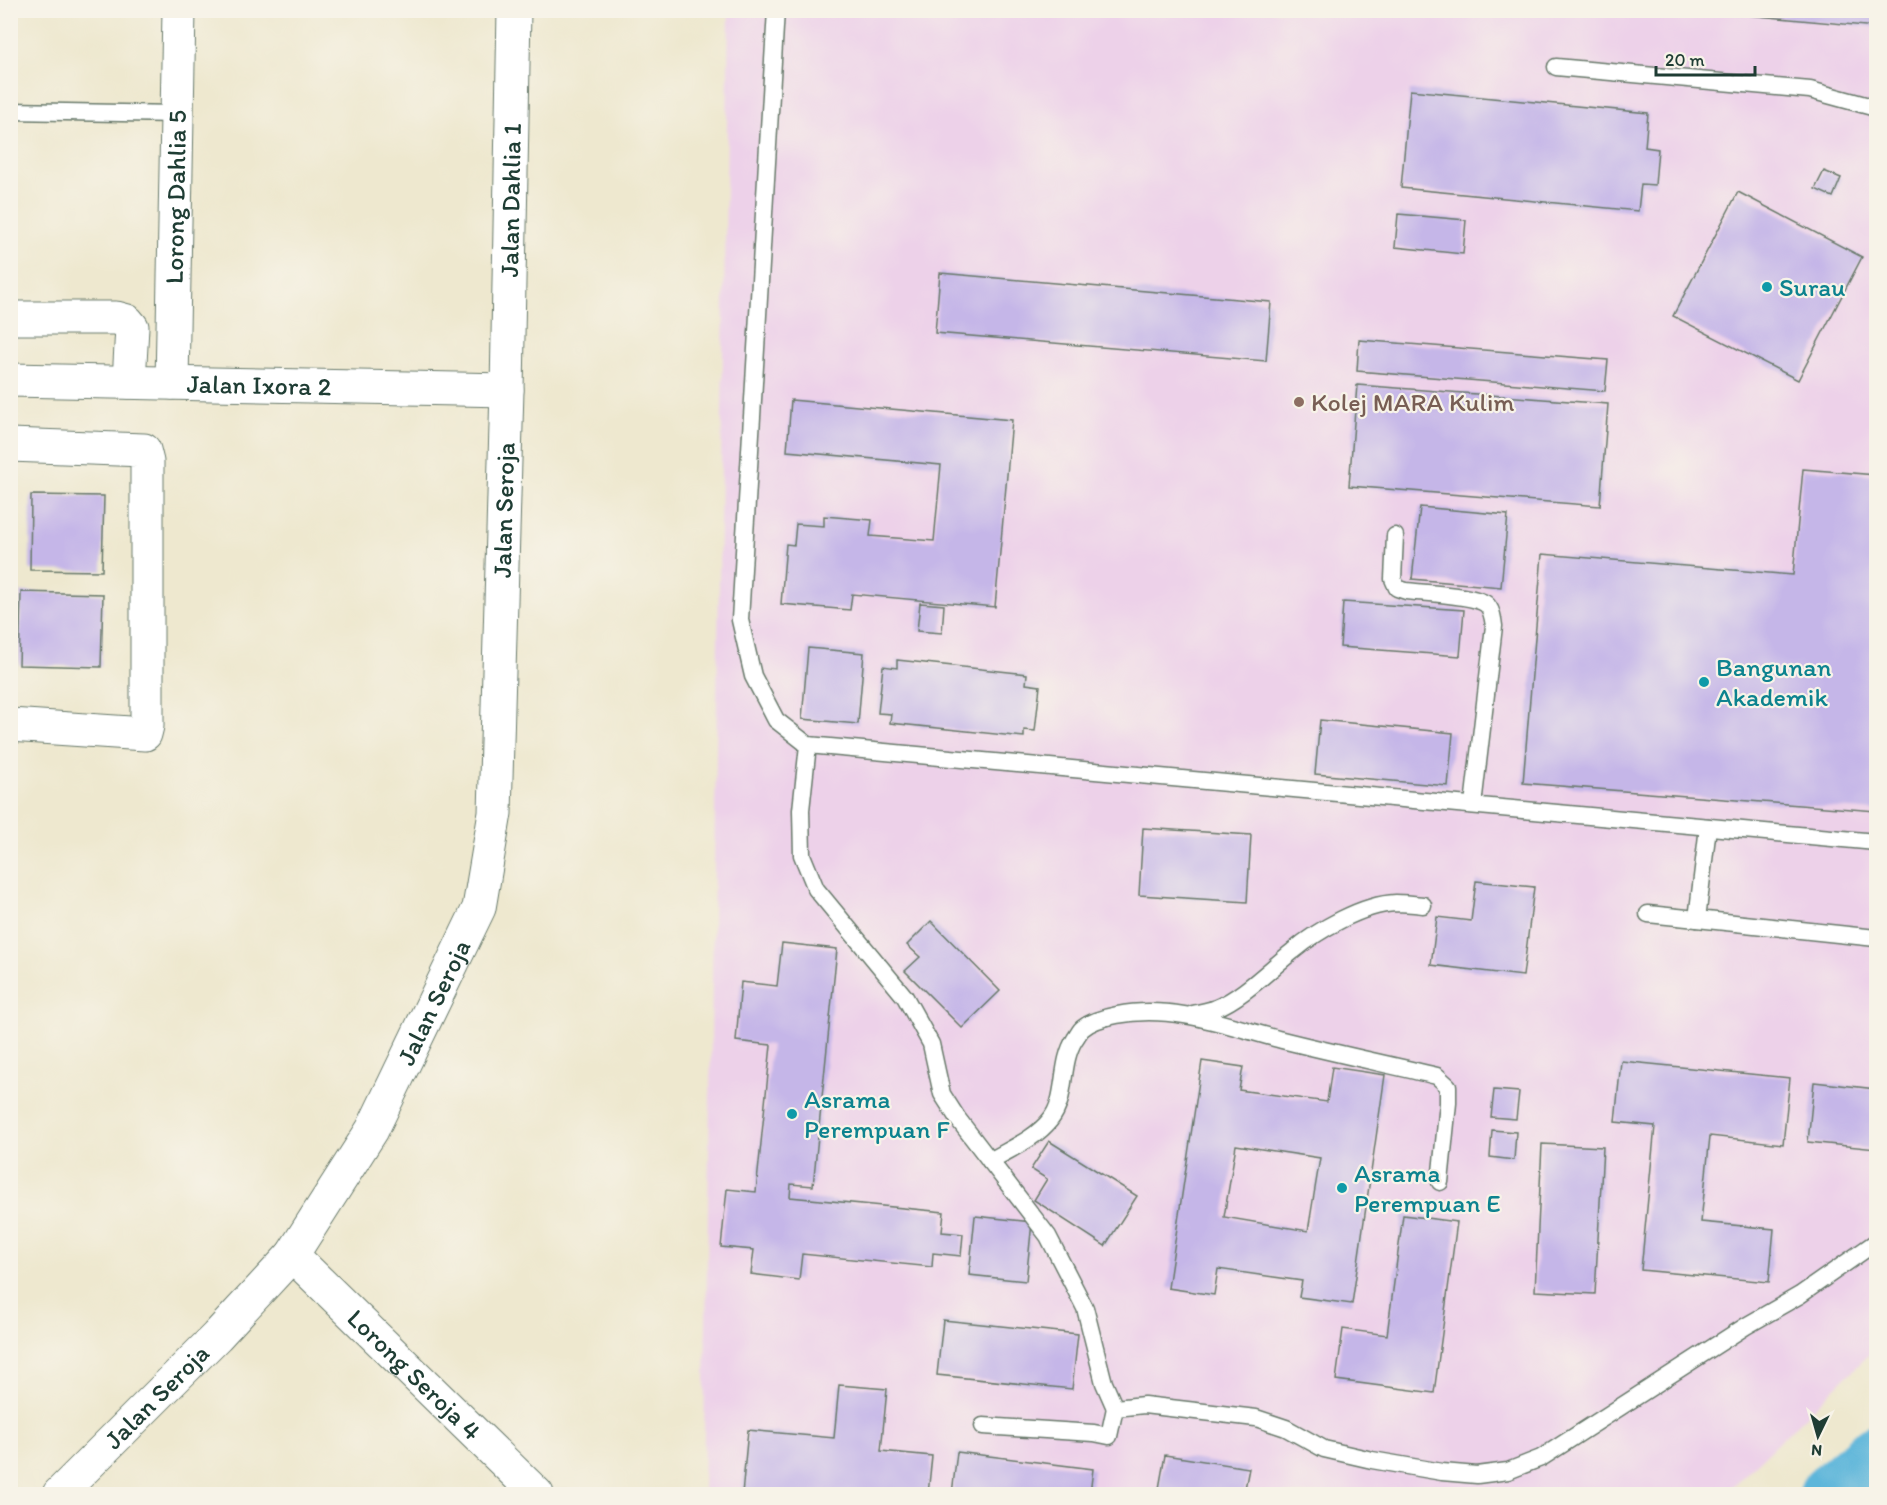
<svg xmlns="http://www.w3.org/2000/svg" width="1887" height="1505" font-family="Itim,sans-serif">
  <rect width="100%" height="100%" fill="#f7f3e8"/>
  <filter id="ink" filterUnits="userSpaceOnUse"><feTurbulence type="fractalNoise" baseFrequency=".0167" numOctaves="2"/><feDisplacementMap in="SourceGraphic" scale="12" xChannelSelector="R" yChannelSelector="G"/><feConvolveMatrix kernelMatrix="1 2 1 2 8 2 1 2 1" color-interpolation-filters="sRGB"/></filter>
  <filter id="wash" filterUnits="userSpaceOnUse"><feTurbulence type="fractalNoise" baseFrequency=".008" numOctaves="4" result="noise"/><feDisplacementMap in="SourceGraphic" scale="24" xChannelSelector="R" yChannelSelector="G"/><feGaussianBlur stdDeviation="1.35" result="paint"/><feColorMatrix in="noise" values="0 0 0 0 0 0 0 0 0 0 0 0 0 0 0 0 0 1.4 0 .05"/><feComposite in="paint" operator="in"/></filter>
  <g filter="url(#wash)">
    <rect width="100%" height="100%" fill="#eee8cf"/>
    <path fill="#edd1e9" d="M 729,11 L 1876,11 L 1876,1348 L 1725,1494 L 703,1494 Z"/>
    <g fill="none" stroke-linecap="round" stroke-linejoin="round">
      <path stroke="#5db6da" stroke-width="58" d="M 1828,1494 L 1876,1453"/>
    </g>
    <g id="blocks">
      <g fill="#c5b6e8" fill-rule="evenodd">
        <path d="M 1716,10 L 1876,10 L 1876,27 L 1716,12 Z"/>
        <path d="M 1410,90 L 1648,113 L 1645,147 L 1658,149 L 1655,185 L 1641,184 L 1638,211 L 1401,188 Z"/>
        <path d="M 1824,171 L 1841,178 L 1833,197 L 1815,189 Z"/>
        <path d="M 1738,192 L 1862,257 L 1798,380 L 1673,316 Z"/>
        <path d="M 1398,214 L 1466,220 L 1463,254 L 1395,247 Z"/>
        <path d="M 940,273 L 1271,302 L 1266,361 L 935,333 Z"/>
        <path d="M 1359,340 L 1608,360 L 1605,391 L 1357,371 Z"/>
        <path d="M 1357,385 L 1608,404 L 1600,506 L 1349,486 Z"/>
        <path d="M 791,400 L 1012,420 L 995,607 L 852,594 L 850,610 L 781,604 L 786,544 L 794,545 L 796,524 L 824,526 L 824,516 L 872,520 L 870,536 L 934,541 L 941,465 L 787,451 Z"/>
        <path d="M 1803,469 L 1876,475 L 1876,811 L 1523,783 L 1542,554 L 1793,575 Z"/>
        <path d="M 31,495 L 104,496 L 102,571 L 30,570 Z"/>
        <path d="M 1420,507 L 1508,515 L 1501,587 L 1412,579 Z"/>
        <path d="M 21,592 L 103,594 L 101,667 L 19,665 Z"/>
        <path d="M 1343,602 L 1464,610 L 1460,656 L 1340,647 Z"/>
        <path d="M 920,603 L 944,605 L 942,633 L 917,631 Z"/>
        <path d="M 808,648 L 864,653 L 858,724 L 802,719 Z"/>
        <path d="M 897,660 L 1027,674 L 1026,684 L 1040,686 L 1035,731 L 1024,730 L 1024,737 L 890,723 L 891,714 L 878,713 L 883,666 L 897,668 Z"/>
        <path d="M 1320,720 L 1453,733 L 1448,786 L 1315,774 Z"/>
        <path d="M 1143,828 L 1251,835 L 1247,902 L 1139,895 Z"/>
        <path d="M 1476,881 L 1534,887 L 1523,976 L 1431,965 L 1437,917 L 1471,921 Z"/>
        <path d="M 931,921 L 1000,991 L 962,1028 L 905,971 L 920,957 L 907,945 Z"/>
        <path d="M 782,943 L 837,949 L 813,1186 L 791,1184 L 790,1197 L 944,1212 L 942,1232 L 963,1234 L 961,1256 L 933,1253 L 932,1267 L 802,1254 L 799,1280 L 751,1274 L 754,1250 L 721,1247 L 727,1189 L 756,1192 L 771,1045 L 736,1041 L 741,982 L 777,986 Z"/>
        <path d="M 1202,1061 L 1243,1067 L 1239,1090 L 1327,1102 L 1332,1067 L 1385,1075 L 1352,1304 L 1299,1297 L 1302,1281 L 1218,1269 L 1214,1295 L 1168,1288 ZM 1236,1145 L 1320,1158 L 1308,1231 L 1224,1217 Z"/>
        <path d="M 1621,1061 L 1790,1078 L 1783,1144 L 1710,1136 L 1701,1222 L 1774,1229 L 1769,1282 L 1641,1270 L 1655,1126 L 1615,1122 Z"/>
        <path d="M 1814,1082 L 1876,1089 L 1876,1149 L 1808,1142 Z"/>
        <path d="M 1494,1090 L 1519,1092 L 1516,1119 L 1491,1117 Z"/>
        <path d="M 1492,1130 L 1516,1132 L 1514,1160 L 1490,1157 Z"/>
        <path d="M 1049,1141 L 1137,1196 L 1105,1246 L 1034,1200 L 1047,1179 L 1031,1169 Z"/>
        <path d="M 1542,1144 L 1603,1147 L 1595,1294 L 1535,1291 Z"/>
        <path d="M 1403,1215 L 1457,1222 L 1434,1393 L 1336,1380 L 1343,1329 L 1387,1335 Z"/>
        <path d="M 975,1216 L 1032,1222 L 1026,1281 L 969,1275 Z"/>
        <path d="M 943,1320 L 1078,1334 L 1072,1389 L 937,1375 Z"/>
        <path d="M 839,1385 L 887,1389 L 881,1451 L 932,1456 L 928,1494 L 742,1494 L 748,1430 L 834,1438 Z"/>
        <path d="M 957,1452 L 1093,1469 L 1090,1494 L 952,1494 Z"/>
        <path d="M 1165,1455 L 1249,1468 L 1244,1494 L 1158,1494 Z"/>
      </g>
    </g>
  </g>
  <g filter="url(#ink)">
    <use href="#blocks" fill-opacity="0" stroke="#67796a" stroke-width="1.5"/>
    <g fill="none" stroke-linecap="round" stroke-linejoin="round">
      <defs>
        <g id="service">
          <path d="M 776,10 L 740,620 L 753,676 L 776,720 L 808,745 L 1876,842"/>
          <path d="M 1556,67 L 1810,90 L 1876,108"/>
          <path d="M 10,111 L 177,114"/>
          <path d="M 1395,536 L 1393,579 L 1397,588 L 1406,591 C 1423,593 1474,595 1486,604 C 1492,609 1493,619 1494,626 L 1473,805"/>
          <path d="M 808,745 L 801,810 L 802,855 L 816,889 L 905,997 L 931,1044 L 942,1094 L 958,1119 L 1048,1236 L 1085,1308 L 1104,1383 L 1115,1408"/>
          <path d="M 1708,827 L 1697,919 L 1876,938"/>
          <path d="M 1648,914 L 1697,919"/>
          <path d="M 1193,1014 C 1201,1012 1209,1011 1216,1008 C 1242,998 1271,968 1293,951 C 1318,930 1363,904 1396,903 C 1405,903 1414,904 1423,905"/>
          <path d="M 990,1161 C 1010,1149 1035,1139 1050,1120 C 1068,1098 1059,1064 1075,1039 C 1078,1035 1080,1030 1083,1028 C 1093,1020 1106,1017 1117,1015 C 1174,1004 1228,1026 1282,1040 C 1334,1053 1386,1064 1437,1076 L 1448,1086 L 1448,1103 L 1440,1182"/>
          <path d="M 983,1426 L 1094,1433 L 1109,1436 L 1115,1408 L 1144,1405 L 1256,1418 L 1286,1428 L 1324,1449 L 1372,1460 L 1442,1472 L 1477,1475 L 1508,1471 L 1541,1458 L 1746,1326 L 1800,1295 L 1876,1242"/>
        </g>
        <g id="minor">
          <path d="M 10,318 L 116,318 L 127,321 L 132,327 L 129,382"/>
          <path id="s1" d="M 10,380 L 507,390"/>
          <path id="s2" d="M 172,383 L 179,10"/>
          <path d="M 10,445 L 144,450 L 147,462 L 147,726 L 145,734 L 10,725"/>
          <path id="s3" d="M 292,1255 L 537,1494"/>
          <path id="s4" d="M 59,1494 L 217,1336 L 292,1255 L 372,1130 L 479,908 L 495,813 L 507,390 L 514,10"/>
        </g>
      </defs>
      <use href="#service" stroke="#67796a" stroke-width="19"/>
      <use href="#minor" stroke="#67796a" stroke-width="35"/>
      <use href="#service" stroke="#fff" stroke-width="16"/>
      <use href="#minor" stroke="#fff" stroke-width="33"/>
    </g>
  </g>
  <g fill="#0f9aa8" stroke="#f7f3e8" stroke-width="2">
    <circle cx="1767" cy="287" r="6"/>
    <circle cx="1704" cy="682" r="6"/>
    <circle cx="792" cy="1114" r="6"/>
    <circle cx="1342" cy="1188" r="6"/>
  </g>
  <circle fill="#8d6e63" stroke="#f7f3e8" stroke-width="2" cx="1299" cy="402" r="6"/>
  <g text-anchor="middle" stroke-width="4.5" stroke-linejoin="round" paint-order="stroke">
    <g font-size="26" fill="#1f3d34" stroke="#f7f3e8">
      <text dy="9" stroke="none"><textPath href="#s2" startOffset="186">Lorong Dahlia 5</textPath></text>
      <text dy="9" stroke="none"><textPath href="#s4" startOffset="1438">Jalan Dahlia 1</textPath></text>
      <text dy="9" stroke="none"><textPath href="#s1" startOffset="249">Jalan Ixora 2</textPath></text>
      <text dy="9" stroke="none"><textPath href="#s4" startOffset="1128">Jalan Seroja</textPath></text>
      <text dy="9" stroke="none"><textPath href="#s4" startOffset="624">Jalan Seroja</textPath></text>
      <text dy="9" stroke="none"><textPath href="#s3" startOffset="171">Lorong Seroja 4</textPath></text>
      <text dy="9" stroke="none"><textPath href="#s4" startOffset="138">Jalan Seroja</textPath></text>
    </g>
    <g font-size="26" fill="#0d838f" stroke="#f7f3e8" text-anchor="start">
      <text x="1779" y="296">Surau</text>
      <text x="1716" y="676">Bangunan<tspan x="1716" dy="30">Akademik</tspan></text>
      <text x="804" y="1108">Asrama<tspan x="804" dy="30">Perempuan F</tspan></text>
      <text x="1354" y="1182">Asrama<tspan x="1354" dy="30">Perempuan E</tspan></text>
    </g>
    <g font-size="26" fill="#785e54" stroke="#f7f3e8" text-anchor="start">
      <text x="1311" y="411">Kolej MARA Kulim</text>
    </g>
  </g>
  <rect width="1887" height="1505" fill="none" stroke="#f7f3e8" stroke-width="36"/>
  <g transform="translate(1818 1436) rotate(185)" stroke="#f7f3e8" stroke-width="4.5" paint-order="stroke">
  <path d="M0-4.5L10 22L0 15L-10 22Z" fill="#1f3d34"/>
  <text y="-9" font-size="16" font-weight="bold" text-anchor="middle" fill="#1f3d34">N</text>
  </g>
  <path d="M1656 66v9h99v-9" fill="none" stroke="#1f3d34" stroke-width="3"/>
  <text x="1665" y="66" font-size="18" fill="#1f3d34" stroke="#f7f3e8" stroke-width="4.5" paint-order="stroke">20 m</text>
</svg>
